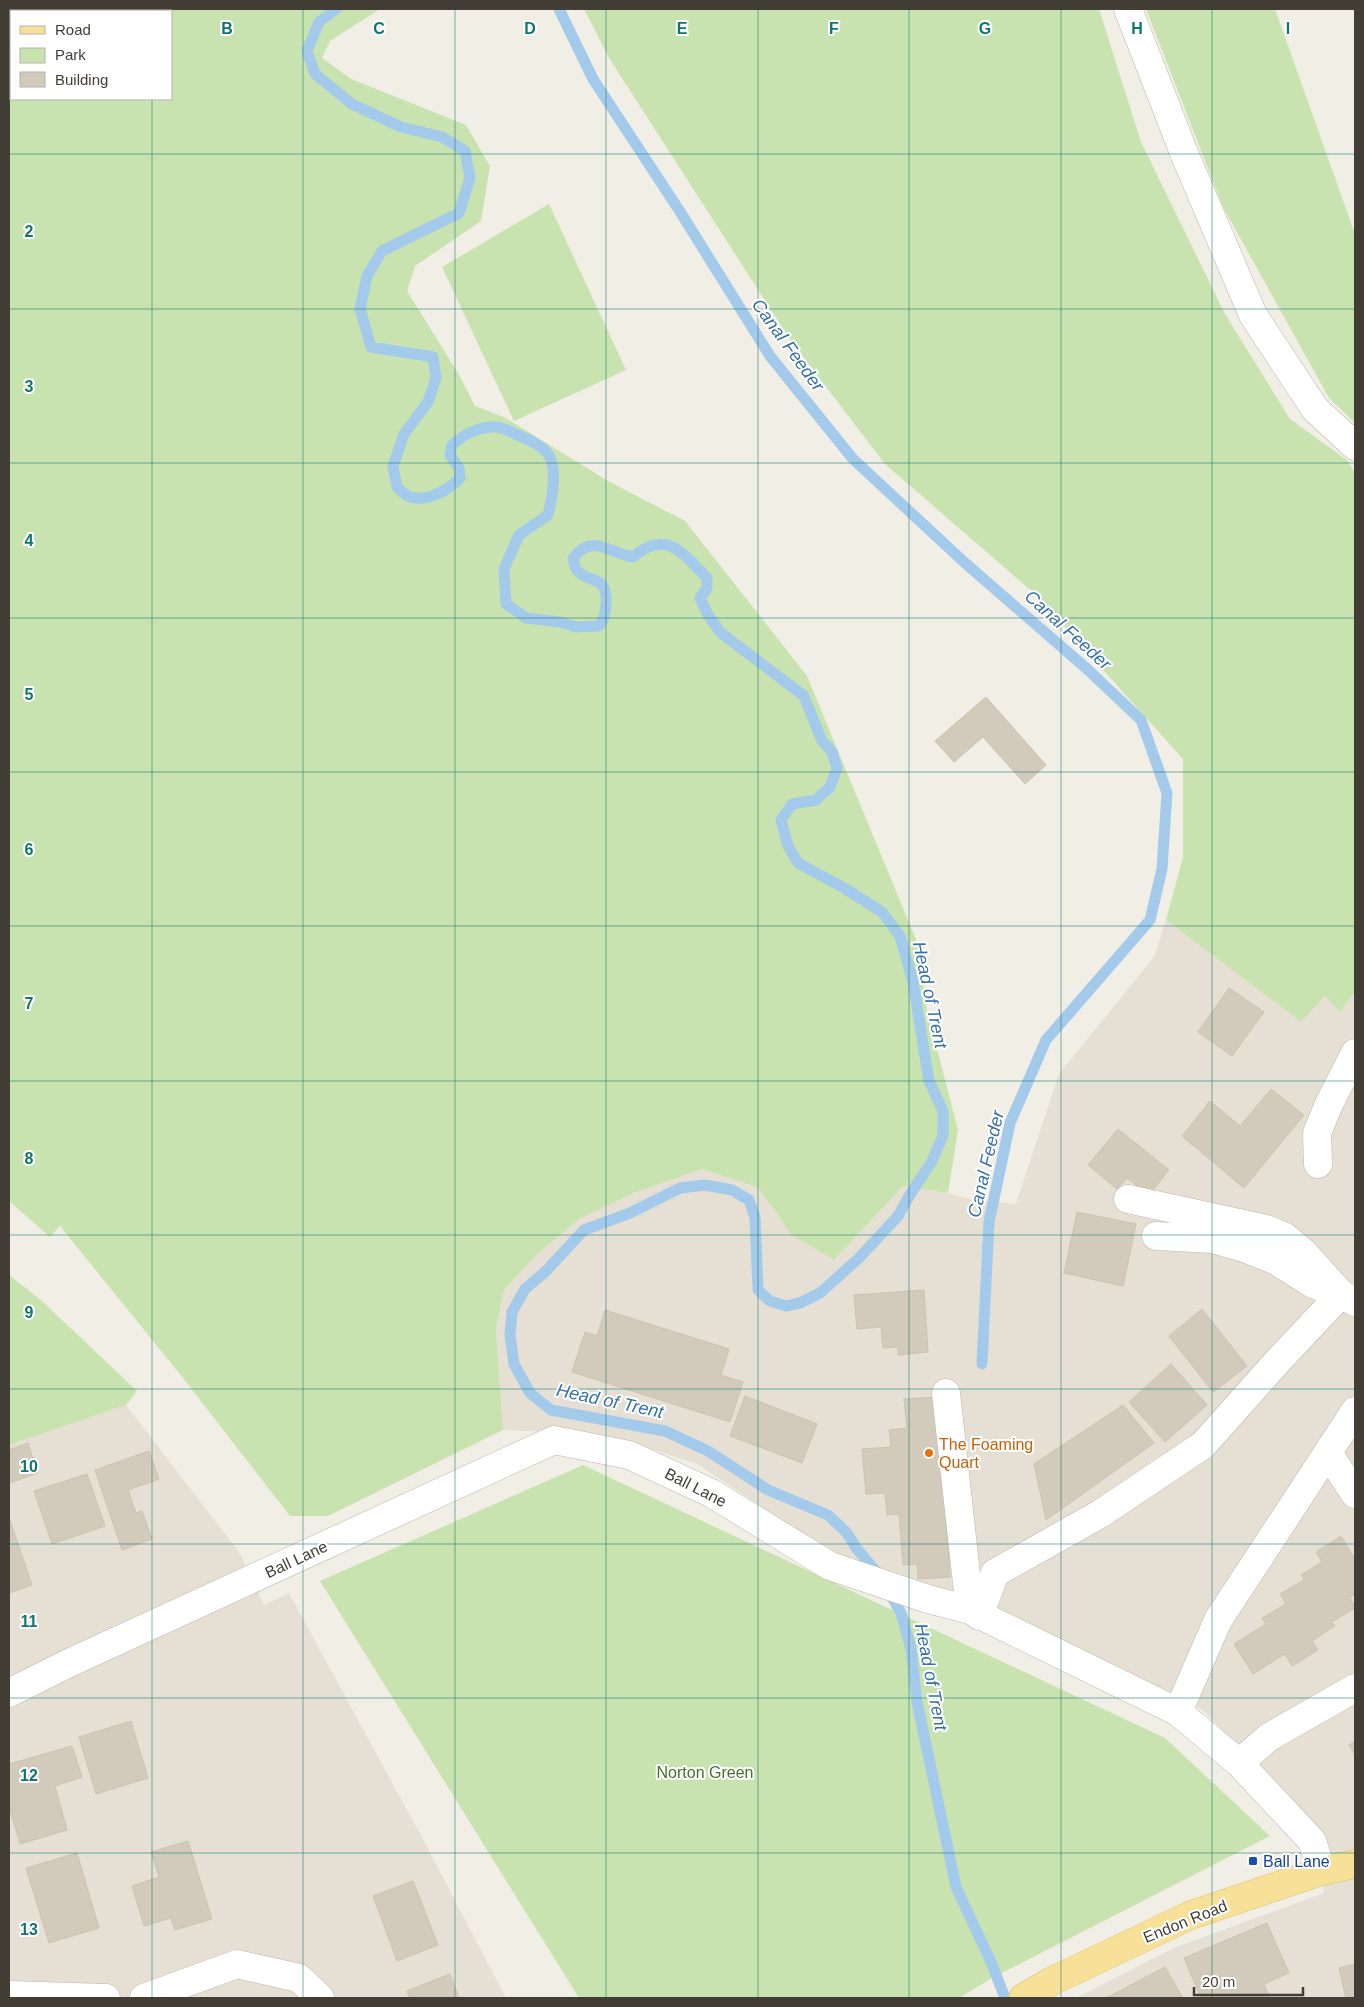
<svg xmlns="http://www.w3.org/2000/svg" width="1364" height="2007" font-family="Helvetica,sans-serif">
  <rect width="100%" height="100%" fill="#f1eee5"/>
  <g fill="#e5e0d3">
    <path d="M 1166,920 L 1301,1022 L 1325,996 L 1340,1012 L 1355,992 L 1355,1998 L 1076,1998 L 1176,1947 L 1324,1893 L 1322,1834 L 1203,1710 L 1018,1618 L 928,1589 L 827,1550 L 697,1464 L 621,1439 L 563,1432 L 503,1430 L 496,1328 L 504,1290 L 537,1254 L 578,1219 L 634,1193 L 702,1169 L 757,1187 L 775,1210 L 791,1235 L 834,1260 L 903,1186 L 948,1193 L 973,1200 L 1016,1204 L 1059,1074 L 1154,957 Z"/>
    <path d="M 126,1405 L 239,1552 L 264,1605 L 289,1593 L 426,1845 L 506,1998 L 9,1998 L 9,1445 Z"/>
  </g>
  <g fill="#c9e3b0" fill-rule="evenodd">
    <path d="M 9,9 L 380,9 L 330,41 L 322,58 L 351,79 L 466,125 L 490,166 L 481,221 L 415,266 L 407,291 L 458,373 L 475,406 L 506,418 L 608,481 L 685,521 L 807,676 L 920,949 L 926,1006 L 958,1130 L 948,1193 L 903,1186 L 834,1260 L 791,1235 L 775,1210 L 757,1187 L 702,1169 L 634,1193 L 579,1219 L 537,1254 L 504,1290 L 496,1328 L 503,1430 L 328,1516 L 290,1516 L 183,1378 L 60,1226 L 50,1237 L 9,1201 ZM 171,11 L 171,99 L 11,99 L 11,11 Z"/>
    <path d="M 584,9 L 1099,9 L 1141,142 L 1225,314 L 1290,419 L 1347,460 L 1355,473 L 1355,992 L 1340,1012 L 1325,996 L 1301,1022 L 1166,920 L 1183,857 L 1183,759 L 1035,594 L 885,464 L 791,341 L 609,58 Z"/>
    <path d="M 1146,9 L 1275,9 L 1355,234 L 1355,423 L 1329,398 L 1223,207 Z"/>
    <path d="M 549,204 L 626,370 L 514,421 L 442,267 Z"/>
    <path d="M 9,1275 L 42,1301 L 137,1391 L 126,1405 L 9,1445 Z"/>
    <path d="M 583,1465 L 1165,1738 L 1270,1836 L 992,1978 L 959,1998 L 579,1998 L 320,1581 Z"/>
  </g>
  <g fill="none" stroke-linecap="round" stroke-linejoin="round">
    <g stroke="#a4caeb" stroke-width="11">
      <path d="M 336,9 L 319,22 L 307,51 L 315,74 L 352,104 L 401,127 L 442,137 L 465,151 L 470,178 L 459,213 L 382,251 L 367,276 L 360,309 L 371,347 L 433,357 L 436,378 L 428,402 L 404,434 L 393,466 L 397,487 C 400,490 405,495 410,497 C 428,502 448,490 460,478 L 459,468 L 450,455 L 452,445 C 464,434 479,426 497,427 C 505,428 515,434 522,437 C 530,440 543,447 548,454 C 558,468 552,499 548,515 L 519,535 L 504,569 L 506,604 L 526,618 L 560,622 L 576,627 L 599,626 C 605,618 605,613 606,604 C 608,572 587,585 576,569 C 574,566 574,561 573,558 C 593,532 610,554 633,557 C 667,528 683,554 707,578 L 707,588 L 700,598 L 708,615 L 721,633 L 804,696 L 822,741 L 832,752 L 837,768 L 830,787 L 816,800 L 792,804 L 781,820 L 788,846 L 798,863 L 844,888 L 882,912 L 900,936 L 913,982 L 929,1081 L 943,1111 L 943,1136 L 932,1161 L 911,1193 L 898,1216 L 859,1258 L 820,1293 L 800,1303 L 786,1306 L 770,1301 L 758,1290 L 755,1217 L 749,1200 L 732,1190 L 705,1185 L 680,1188 L 630,1213 L 584,1230 L 546,1271 L 525,1289 L 512,1312 L 510,1335 L 514,1364 L 530,1393 L 551,1410 L 665,1431 L 708,1451 L 768,1490 L 828,1515 L 847,1533 L 857,1549 L 880,1576"/>
      <path d="M 559,9 L 593,79 L 679,210 L 770,356 L 853,459 L 964,562 L 1086,668 L 1141,720 L 1167,793 L 1162,869 L 1150,920 L 1046,1040 L 1010,1123 L 989,1222 L 982,1364"/>
      <path d="M 888,1590 L 901,1613 L 911,1649 L 917,1702 L 956,1887 L 991,1962 L 1005,1998"/>
    </g>
  </g>
  <g fill="#d2cabb" stroke="#ccc2af">
    <path d="M 986,697 L 1046,765 L 1025,784 L 983,737 L 954,762 L 935,741 Z"/>
    <path d="M 1229,988 L 1264,1012 L 1232,1056 L 1198,1032 Z"/>
    <path d="M 1271,1089 L 1304,1115 L 1244,1188 L 1182,1136 L 1210,1101 L 1240,1126 Z"/>
    <path d="M 1118,1129 L 1169,1170 L 1149,1195 L 1127,1178 L 1117,1189 L 1088,1165 Z"/>
    <path d="M 1077,1212 L 1136,1224 L 1123,1286 L 1064,1273 Z"/>
    <path d="M 924,1290 L 928,1352 L 898,1355 L 898,1347 L 883,1348 L 881,1327 L 857,1329 L 854,1295 Z"/>
    <path d="M 1202,1309 L 1247,1366 L 1213,1392 L 1169,1336 Z"/>
    <path d="M 605,1310 L 729,1349 L 721,1375 L 743,1382 L 730,1422 L 572,1372 L 585,1332 L 597,1336 Z"/>
    <path d="M 1171,1364 L 1207,1405 L 1165,1442 L 1129,1402 Z"/>
    <path d="M 745,1396 L 817,1424 L 802,1463 L 730,1436 Z"/>
    <path d="M 937,1397 L 950,1577 L 918,1579 L 917,1564 L 903,1565 L 899,1514 L 887,1515 L 885,1493 L 866,1494 L 862,1449 L 891,1447 L 889,1430 L 907,1428 L 904,1399 Z"/>
    <path d="M 1123,1405 L 1154,1443 L 1046,1520 L 1034,1464 Z"/>
    <path d="M 28,1443 L 38,1473 L 9,1483 L 9,1450 Z"/>
    <path d="M 149,1451 L 159,1479 L 128,1490 L 136,1513 L 142,1511 L 152,1539 L 122,1550 L 95,1470 Z"/>
    <path d="M 87,1474 L 105,1526 L 52,1544 L 34,1491 Z"/>
    <path d="M 9,1517 L 32,1585 L 9,1593 Z"/>
    <path d="M 1341,1536 L 1355,1559 L 1355,1594 L 1350,1597 L 1355,1608 L 1332,1622 L 1335,1626 L 1312,1641 L 1318,1650 L 1292,1666 L 1285,1654 L 1253,1674 L 1234,1644 L 1266,1624 L 1262,1618 L 1286,1604 L 1280,1594 L 1304,1580 L 1301,1575 L 1322,1562 L 1316,1552 Z"/>
    <path d="M 131,1721 L 148,1778 L 96,1794 L 79,1737 Z"/>
    <path d="M 1355,1741 L 1355,1755 L 1349,1745 Z"/>
    <path d="M 72,1746 L 82,1777 L 55,1786 L 67,1830 L 20,1844 L 9,1806 L 9,1764 Z"/>
    <path d="M 188,1841 L 212,1919 L 175,1930 L 171,1918 L 144,1926 L 132,1886 L 159,1877 L 151,1852 Z"/>
    <path d="M 77,1853 L 99,1928 L 49,1943 L 26,1868 Z"/>
    <path d="M 413,1881 L 438,1945 L 397,1961 L 373,1896 Z"/>
    <path d="M 1267,1923 L 1289,1973 L 1264,1984 L 1270,1998 L 1201,1998 L 1184,1958 Z"/>
    <path d="M 1355,1964 L 1355,1998 L 1346,1998 L 1339,1968 Z"/>
    <path d="M 1165,1967 L 1183,1998 L 1106,1998 Z"/>
    <path d="M 450,1974 L 459,1998 L 410,1998 L 407,1991 Z"/>
  </g>
  <g fill="none" stroke-linecap="round" stroke-linejoin="round">
    <defs>
      <g id="minor">
        <path d="M 1128,9 L 1184,153 L 1253,315 L 1315,409 L 1355,446"/>
        <path d="M 1318,1164 L 1317,1133 L 1329,1104 L 1355,1053"/>
        <path d="M 1128,1199 L 1266,1229 L 1285,1237 L 1303,1252 L 1341,1294"/>
        <path d="M 1156,1236 L 1213,1239 L 1244,1248 L 1277,1261 L 1311,1283 L 1330,1290"/>
        <path d="M 946,1393 L 970,1610"/>
        <path d="M 1328,1453 L 1355,1494"/>
        <path d="M 979,1616 L 995,1573 L 1100,1514 L 1203,1445 L 1276,1363 L 1341,1294 L 1355,1302"/>
        <path d="M 9,1693 L 69,1663 L 554,1440 L 629,1455 L 711,1493 L 830,1566 L 928,1599 L 970,1610 L 1178,1712 L 1239,1763 L 1312,1841 L 1322,1871"/>
        <path d="M 1178,1712 L 1218,1620 L 1355,1411"/>
        <path d="M 1239,1763 L 1269,1737 L 1355,1688"/>
        <path d="M 9,1995 L 106,1998"/>
        <path d="M 144,1998 L 237,1964 L 299,1978 L 320,1998"/>
      </g>
      <path id="major" d="M 1023,1998 L 1052,1981 L 1191,1915 L 1322,1871 L 1355,1864"/>
    </defs>
    <use href="#minor" stroke="#bcb6a8" stroke-width="29"/>
    <use href="#major" stroke="#dbbf69" stroke-width="29"/>
    <use href="#minor" stroke="#fff" stroke-width="28"/>
    <use href="#major" stroke="#f7e198" stroke-width="28"/>
  </g>
  <path fill="none" stroke="#0f766e" stroke-width="1" stroke-opacity="0.55" d="M 152,9 L 152,11M 303,9 L 303,1998M 455,9 L 455,1998M 606,9 L 606,1998M 758,9 L 758,1998M 909,9 L 909,1998M 1061,9 L 1061,1998M 1212,9 L 1212,1998M 152,99 L 152,1998M 9,154 L 1355,154M 9,309 L 1355,309M 9,463 L 1355,463M 9,618 L 1355,618M 9,772 L 1355,772M 9,926 L 1355,926M 9,1081 L 1355,1081M 9,1235 L 1355,1235M 9,1389 L 1355,1389M 9,1544 L 1355,1544M 9,1698 L 1355,1698M 9,1853 L 1355,1853"/>
  <circle fill="#e8710a" stroke="#fff" stroke-width="2" cx="929" cy="1453" r="5"/>
  <rect fill="#1a4fb4" stroke="#fff" stroke-width="2" x="1248" y="1856" width="10" height="10" rx="2.5"/>
  <g text-anchor="middle" stroke-width="4" stroke-linejoin="round" paint-order="stroke">
    <g font-size="16" fill="#c56008" stroke="#fff" text-anchor="start">
      <text x="939" y="1450">The Foaming<tspan x="939" dy="18">Quart</tspan></text>
    </g>
    <g font-size="16" fill="#433e35" stroke="#fff">
      <text transform="translate(696 1487) rotate(27)" y="6">Ball Lane</text>
      <text transform="translate(296 1559) rotate(-25)" y="6">Ball Lane</text>
      <text transform="translate(1185 1921) rotate(-22)" y="6">Endon Road</text>
    </g>
    <g font-size="16" fill="#42712c" stroke="#fff">
      <text x="705" y="1778">Norton Green</text>
    </g>
    <g font-size="16" fill="#164399" stroke="#fff" text-anchor="start">
      <text x="1263" y="1867">Ball Lane</text>
    </g>
    <g font-size="18" font-style="italic" fill="#3671a7" stroke="#fff">
      <text transform="translate(788 345) rotate(54)" y="6">Canal Feeder</text>
      <text transform="translate(1068 630) rotate(42)" y="6">Canal Feeder</text>
      <text transform="translate(930 995) rotate(78)" y="6">Head of Trent</text>
      <text transform="translate(986 1164) rotate(-77)" y="6">Canal Feeder</text>
      <text transform="translate(610 1401) rotate(12)" y="6">Head of Trent</text>
      <text transform="translate(931 1677) rotate(79)" y="6">Head of Trent</text>
    </g>
  </g>
  <g font-size="16" text-anchor="middle" font-weight="bold" fill="#0f766e" stroke="#fff" stroke-width="4" stroke-linejoin="round" paint-order="stroke">
    <text x="227" y="34">B</text>
    <text x="379" y="34">C</text>
    <text x="530" y="34">D</text>
    <text x="682" y="34">E</text>
    <text x="834" y="34">F</text>
    <text x="985" y="34">G</text>
    <text x="1137" y="34">H</text>
    <text x="1288" y="34">I</text>
    <text x="29" y="237">2</text>
    <text x="29" y="392">3</text>
    <text x="29" y="546">4</text>
    <text x="29" y="700">5</text>
    <text x="29" y="855">6</text>
    <text x="29" y="1009">7</text>
    <text x="29" y="1164">8</text>
    <text x="29" y="1318">9</text>
    <text x="29" y="1472">10</text>
    <text x="29" y="1627">11</text>
    <text x="29" y="1781">12</text>
    <text x="29" y="1935">13</text>
  </g>
  <rect width="1364" height="2007" fill="none" stroke="#433e35" stroke-width="20"/>
  <rect x="10" y="10" width="162" height="90" fill="#ffffff" stroke="#b4b2ae"/>
  <rect x="20" y="26" width="25" height="8" fill="#f7e198" stroke="#b4b2ae"/>
  <text x="55" y="35" font-size="15" fill="#433e35">Road</text>
  <rect x="20" y="48" width="25" height="15" fill="#c9e3b0" stroke="#b4b2ae"/>
  <text x="55" y="60" font-size="15" fill="#433e35">Park</text>
  <rect x="20" y="72" width="25" height="15" fill="#d2cabb" stroke="#b4b2ae"/>
  <text x="55" y="85" font-size="15" fill="#433e35">Building</text>
  <path d="M1194 1987v8h109v-8" fill="none" stroke="#433e35" stroke-width="2.5"/>
  <text x="1202" y="1987" font-size="15" fill="#433e35" stroke="#ffffff" stroke-width="4" paint-order="stroke">20 m</text>
</svg>
